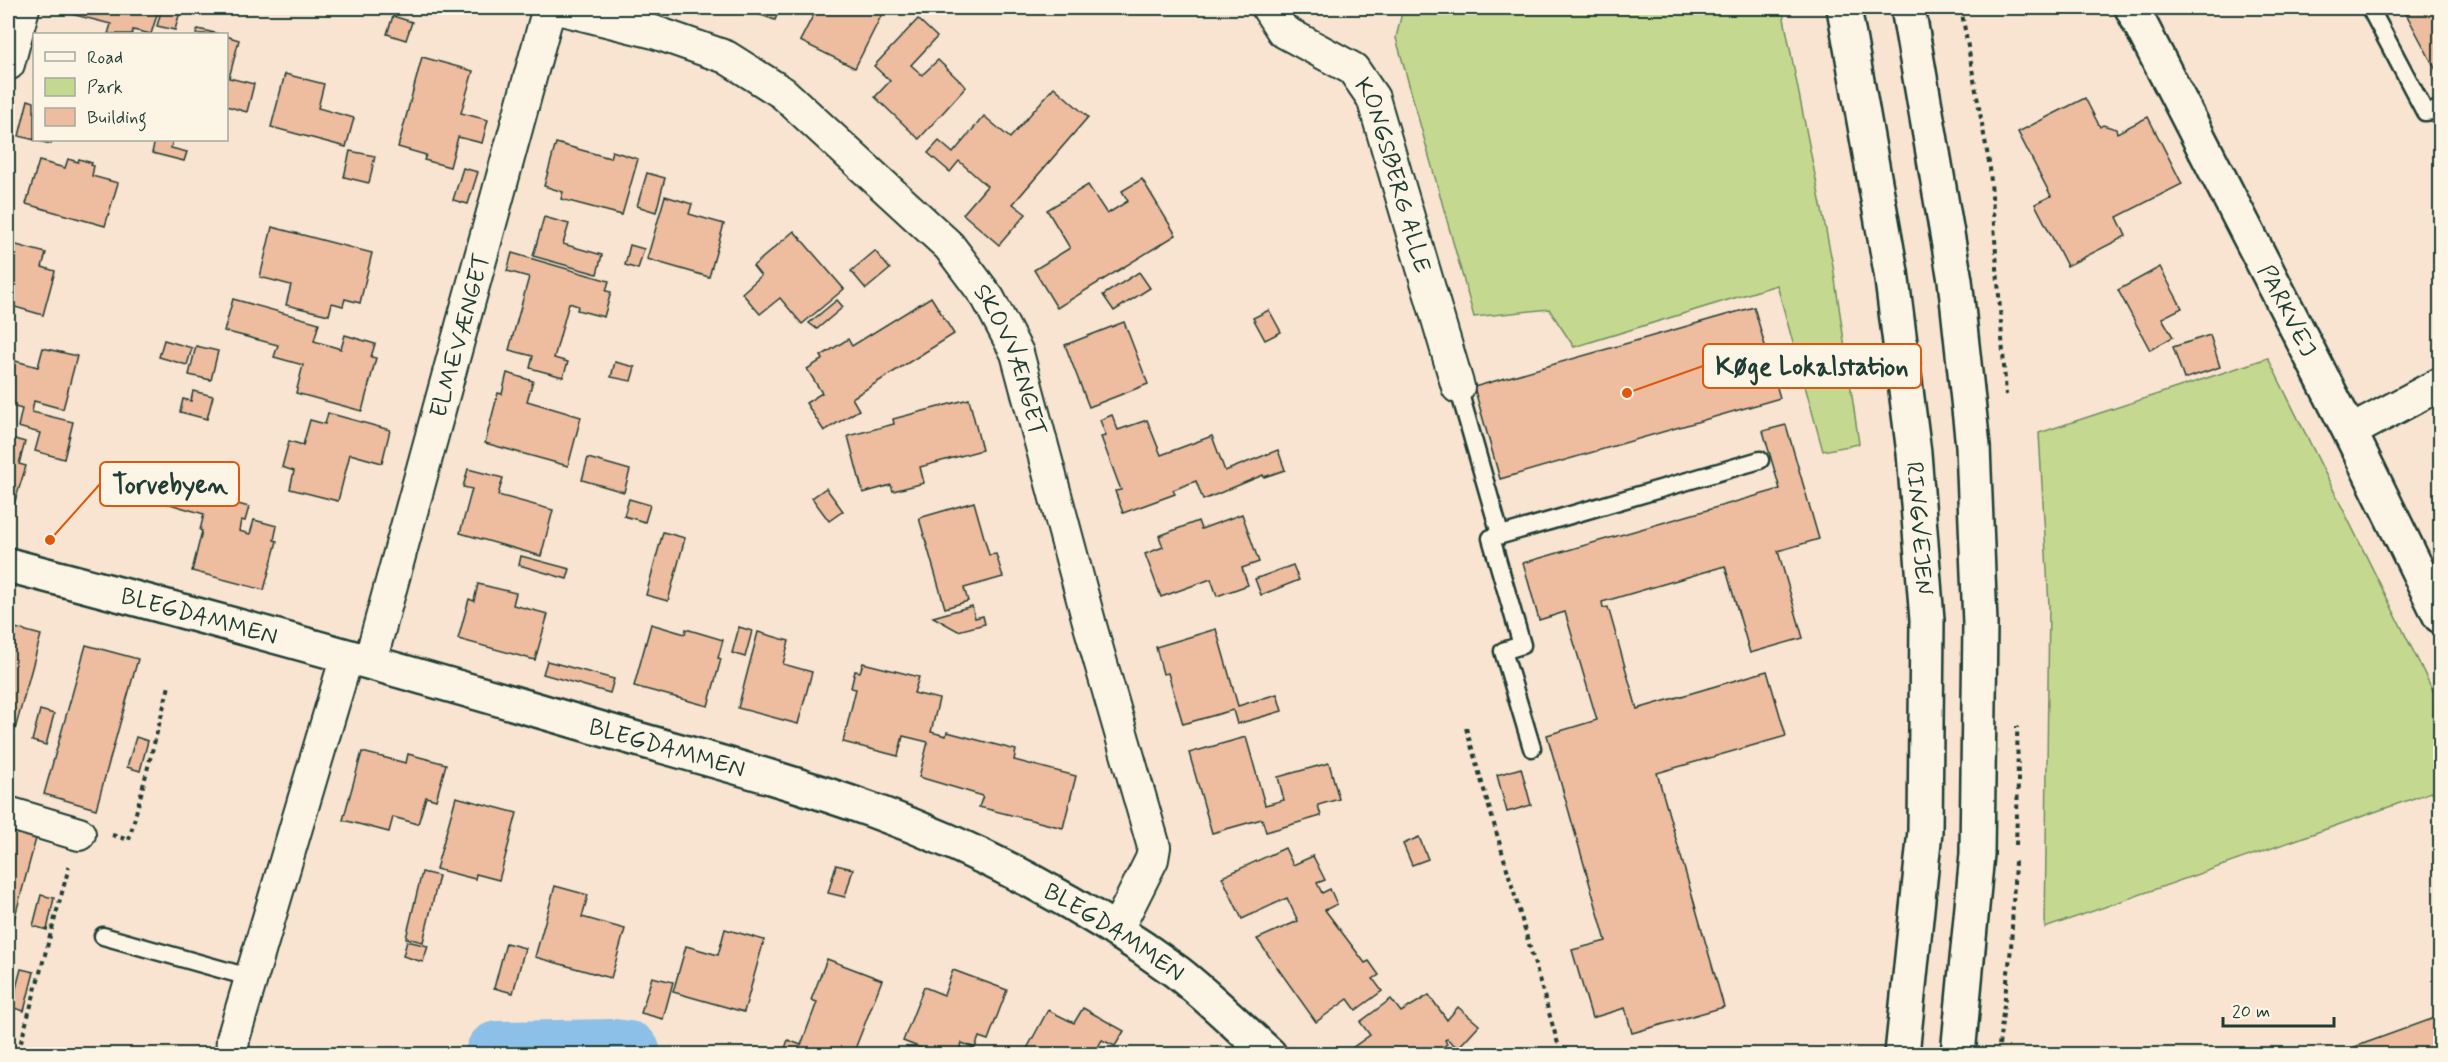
<svg xmlns="http://www.w3.org/2000/svg" width="2448" height="1062" font-family="Mynerve,sans-serif">
  <rect width="100%" height="100%" fill="#f8e4d0"/>
  <filter id="ink" filterUnits="userSpaceOnUse"><feTurbulence type="fractalNoise" baseFrequency=".0167" numOctaves="2"/><feDisplacementMap in="SourceGraphic" scale="12" xChannelSelector="R" yChannelSelector="G"/><feConvolveMatrix kernelMatrix="1 2 1 2 8 2 1 2 1" color-interpolation-filters="sRGB"/></filter>
  <g filter="url(#ink)">
    <g fill="#c4d98f" stroke="#728b62" stroke-width="1.5">
      <path d="M 1403,8 L 1782,8 L 1833,266 L 1859,444 L 1823,451 L 1777,285 L 1574,347 L 1549,309 L 1474,317 L 1396,38 Z"/>
      <path d="M 2268,358 L 2440,705 L 2440,789 L 2045,928 L 2049,605 L 2039,433 Z"/>
    </g>
    <g fill="none" stroke-linecap="round" stroke-linejoin="round">
      <path stroke="#8cc0e9" stroke-width="66" d="M 498,1054 L 613,1052 L 628,1054"/>
    </g>
    <g fill="#eebc9f" stroke="#1f3d34" stroke-width="1.5">
      <path d="M 72,8 L 159,8 L 151,34 L 133,30 L 132,34 L 108,34 L 111,24 L 71,14 Z"/>
      <path d="M 162,8 L 181,8 L 175,30 L 157,26 Z"/>
      <path d="M 677,8 L 702,8 L 700,14 Z"/>
      <path d="M 741,8 L 780,8 L 775,20 Z"/>
      <path d="M 817,8 L 885,8 L 855,68 L 800,41 Z"/>
      <path d="M 2403,8 L 2440,8 L 2440,70 L 2437,72 Z"/>
      <path d="M 393,16 L 412,22 L 406,40 L 387,34 Z"/>
      <path d="M 918,19 L 937,37 L 911,65 L 922,75 L 938,60 L 966,87 L 919,139 L 875,97 L 890,81 L 874,66 Z"/>
      <path d="M 198,29 L 219,34 L 196,34 Z"/>
      <path d="M 226,36 L 239,40 L 229,78 L 254,84 L 247,112 L 226,106 Z"/>
      <path d="M 422,57 L 473,71 L 461,113 L 488,120 L 482,143 L 458,137 L 450,167 L 424,160 L 426,155 L 398,147 Z"/>
      <path d="M 285,74 L 324,84 L 318,108 L 354,118 L 346,147 L 271,127 Z"/>
      <path d="M 1054,87 L 1088,117 L 1013,204 L 1026,214 L 999,245 L 963,214 L 987,186 L 959,161 L 950,172 L 928,153 L 939,141 L 953,153 L 984,116 L 1010,138 Z"/>
      <path d="M 2085,98 L 2100,127 L 2103,125 L 2116,129 L 2117,133 L 2148,117 L 2182,184 L 2117,217 L 2126,236 L 2067,266 L 2035,204 L 2051,196 L 2018,132 Z"/>
      <path d="M 28,100 L 34,102 L 34,140 L 52,140 L 51,144 L 19,136 Z"/>
      <path d="M 155,140 L 173,140 L 171,148 L 187,152 L 184,161 L 152,153 Z"/>
      <path d="M 556,143 L 610,158 L 612,151 L 638,159 L 622,215 L 561,199 L 563,192 L 544,186 Z"/>
      <path d="M 350,151 L 375,156 L 369,183 L 344,177 Z"/>
      <path d="M 68,159 L 78,162 L 79,159 L 92,163 L 91,165 L 94,166 L 92,176 L 118,183 L 105,226 L 26,204 L 39,161 L 65,168 Z"/>
      <path d="M 463,168 L 478,172 L 468,204 L 453,200 Z"/>
      <path d="M 647,173 L 665,178 L 656,212 L 637,206 Z"/>
      <path d="M 1142,179 L 1176,235 L 1057,308 L 1034,270 L 1070,248 L 1047,210 L 1088,185 L 1107,214 L 1128,201 L 1122,191 Z"/>
      <path d="M 665,196 L 692,204 L 689,214 L 724,224 L 709,277 L 647,259 Z"/>
      <path d="M 544,217 L 569,224 L 563,244 L 602,255 L 597,274 L 533,256 Z"/>
      <path d="M 272,227 L 372,253 L 360,303 L 345,299 L 343,306 L 332,303 L 329,315 L 286,305 L 291,285 L 260,277 Z"/>
      <path d="M 794,231 L 844,289 L 802,324 L 780,298 L 760,314 L 742,293 L 761,276 L 753,266 Z"/>
      <path d="M 9,243 L 46,253 L 42,267 L 55,271 L 43,315 L 8,305 Z"/>
      <path d="M 630,245 L 644,249 L 638,269 L 625,265 Z"/>
      <path d="M 875,251 L 890,269 L 866,289 L 851,271 Z"/>
      <path d="M 512,253 L 609,281 L 606,291 L 611,292 L 604,317 L 577,310 L 578,306 L 569,303 L 554,358 L 568,362 L 563,377 L 530,368 L 533,356 L 509,350 L 529,277 L 507,271 Z"/>
      <path d="M 2160,267 L 2182,308 L 2162,318 L 2173,337 L 2150,350 L 2118,290 Z"/>
      <path d="M 1139,272 L 1150,288 L 1114,311 L 1103,295 Z"/>
      <path d="M 931,297 L 954,334 L 852,398 L 859,410 L 824,431 L 806,403 L 822,393 L 807,369 L 823,359 L 821,356 L 848,339 L 852,346 Z"/>
      <path d="M 233,299 L 319,323 L 314,341 L 341,349 L 345,335 L 375,344 L 371,357 L 376,358 L 362,411 L 296,393 L 303,365 L 274,357 L 278,345 L 224,331 Z"/>
      <path d="M 837,300 L 843,307 L 817,329 L 809,323 Z"/>
      <path d="M 1754,307 L 1780,398 L 1500,479 L 1474,387 Z"/>
      <path d="M 1269,310 L 1281,332 L 1265,340 L 1253,318 Z"/>
      <path d="M 1124,322 L 1148,384 L 1089,407 L 1065,345 Z"/>
      <path d="M 2210,335 L 2220,367 L 2184,379 L 2173,347 Z"/>
      <path d="M 164,340 L 192,348 L 187,365 L 159,357 Z"/>
      <path d="M 196,346 L 218,351 L 211,380 L 189,375 Z"/>
      <path d="M 43,348 L 77,356 L 63,409 L 34,401 L 32,412 L 73,422 L 64,459 L 35,451 L 40,433 L 18,427 L 22,409 L 8,405 L 8,359 L 38,367 Z"/>
      <path d="M 615,362 L 635,367 L 631,381 L 611,377 Z"/>
      <path d="M 507,373 L 533,381 L 527,401 L 581,417 L 568,466 L 485,443 L 498,393 L 502,394 Z"/>
      <path d="M 193,391 L 213,396 L 207,419 L 180,412 L 183,399 L 191,401 Z"/>
      <path d="M 969,399 L 982,450 L 920,467 L 924,483 L 893,491 L 891,485 L 863,493 L 848,436 L 894,424 L 893,419 Z"/>
      <path d="M 328,413 L 390,430 L 382,463 L 350,454 L 338,501 L 290,489 L 294,471 L 282,467 L 289,441 L 303,445 L 310,420 L 325,424 Z"/>
      <path d="M 1112,415 L 1118,430 L 1147,420 L 1161,455 L 1212,436 L 1225,471 L 1278,450 L 1285,470 L 1264,477 L 1263,475 L 1203,500 L 1196,481 L 1173,490 L 1175,494 L 1123,513 L 1115,491 L 1121,490 L 1101,437 L 1106,436 L 1100,420 Z"/>
      <path d="M 1786,425 L 1819,539 L 1778,551 L 1803,638 L 1750,653 L 1725,566 L 1602,602 L 1603,608 L 1608,607 L 1637,709 L 1767,671 L 1786,736 L 1657,773 L 1724,1007 L 1632,1033 L 1625,1008 L 1592,1018 L 1572,950 L 1606,941 L 1547,735 L 1597,720 L 1565,612 L 1539,620 L 1523,563 L 1780,489 L 1763,431 Z"/>
      <path d="M 8,437 L 25,442 L 19,464 L 26,466 L 12,511 L 8,509 Z"/>
      <path d="M 588,458 L 630,470 L 624,492 L 582,480 Z"/>
      <path d="M 468,469 L 503,478 L 498,495 L 553,510 L 541,556 L 460,533 L 472,489 L 463,487 Z"/>
      <path d="M 164,470 L 209,482 L 205,495 L 249,507 L 245,521 L 241,520 L 239,531 L 250,534 L 254,520 L 277,526 L 274,540 L 277,541 L 264,590 L 192,571 L 202,531 L 200,530 L 204,514 L 156,500 Z"/>
      <path d="M 826,488 L 843,511 L 829,521 L 812,498 Z"/>
      <path d="M 629,499 L 650,505 L 645,522 L 624,516 Z"/>
      <path d="M 974,502 L 989,555 L 996,554 L 1003,577 L 964,588 L 968,601 L 945,608 L 919,518 Z"/>
      <path d="M 1242,514 L 1259,562 L 1242,568 L 1248,585 L 1217,596 L 1211,579 L 1161,597 L 1145,554 L 1163,547 L 1159,536 L 1198,521 L 1201,529 Z"/>
      <path d="M 663,532 L 685,538 L 668,601 L 646,595 Z"/>
      <path d="M 521,556 L 570,569 L 567,579 L 519,565 Z"/>
      <path d="M 1293,565 L 1299,580 L 1261,595 L 1255,579 Z"/>
      <path d="M 478,584 L 516,593 L 513,605 L 548,614 L 535,660 L 458,639 L 469,599 L 474,601 Z"/>
      <path d="M 972,606 L 975,618 L 983,616 L 985,624 L 958,631 L 933,617 Z"/>
      <path d="M 651,624 L 685,634 L 686,629 L 723,640 L 718,658 L 721,659 L 708,706 L 634,686 Z"/>
      <path d="M 8,626 L 41,635 L 8,755 Z"/>
      <path d="M 739,627 L 752,631 L 745,657 L 732,653 Z"/>
      <path d="M 1216,629 L 1238,706 L 1277,694 L 1282,711 L 1237,724 L 1233,710 L 1183,724 L 1168,673 L 1163,674 L 1156,647 Z"/>
      <path d="M 758,632 L 789,641 L 783,664 L 812,672 L 798,724 L 738,708 Z"/>
      <path d="M 86,645 L 138,659 L 96,809 L 44,794 Z"/>
      <path d="M 547,661 L 614,679 L 610,693 L 543,674 Z"/>
      <path d="M 863,663 L 919,677 L 914,693 L 939,699 L 931,732 L 946,736 L 947,732 L 1016,750 L 1014,760 L 1076,776 L 1063,828 L 979,807 L 983,796 L 919,777 L 928,742 L 903,736 L 898,756 L 843,742 L 856,689 L 851,688 L 855,671 L 860,672 Z"/>
      <path d="M 40,710 L 54,714 L 46,745 L 32,741 Z"/>
      <path d="M 136,737 L 148,741 L 140,771 L 127,767 Z"/>
      <path d="M 1246,737 L 1265,805 L 1284,800 L 1278,777 L 1329,763 L 1339,799 L 1318,805 L 1321,816 L 1266,832 L 1262,819 L 1212,833 L 1189,753 Z"/>
      <path d="M 362,752 L 406,763 L 408,754 L 446,764 L 436,800 L 426,797 L 418,824 L 393,817 L 389,832 L 343,820 Z"/>
      <path d="M 1521,768 L 1531,805 L 1507,812 L 1497,775 Z"/>
      <path d="M 456,797 L 517,813 L 499,880 L 476,874 L 475,879 L 436,869 Z"/>
      <path d="M 8,826 L 37,835 L 8,942 Z"/>
      <path d="M 1419,837 L 1428,859 L 1412,865 L 1403,844 Z"/>
      <path d="M 1285,848 L 1293,865 L 1313,856 L 1325,880 L 1317,883 L 1322,893 L 1330,889 L 1337,904 L 1325,910 L 1365,963 L 1369,961 L 1379,975 L 1373,979 L 1382,991 L 1356,1010 L 1348,999 L 1316,1022 L 1257,939 L 1298,921 L 1287,898 L 1242,919 L 1222,877 Z"/>
      <path d="M 836,865 L 853,869 L 845,897 L 828,893 Z"/>
      <path d="M 422,872 L 439,876 L 423,942 L 406,938 Z"/>
      <path d="M 555,886 L 588,895 L 582,917 L 625,929 L 611,978 L 535,957 Z"/>
      <path d="M 41,895 L 54,898 L 47,930 L 33,926 Z"/>
      <path d="M 725,929 L 764,940 L 744,1012 L 673,992 L 686,946 L 718,955 Z"/>
      <path d="M 407,941 L 428,946 L 423,962 L 403,956 Z"/>
      <path d="M 506,943 L 525,948 L 513,993 L 494,988 Z"/>
      <path d="M 827,959 L 882,980 L 853,1054 L 783,1054 L 788,1040 L 801,1045 L 817,1002 L 811,1000 Z"/>
      <path d="M 21,969 L 34,972 L 24,1011 L 11,1007 Z"/>
      <path d="M 953,970 L 1007,990 L 988,1040 L 979,1037 L 975,1048 L 962,1043 L 958,1054 L 918,1054 L 921,1048 L 903,1041 L 924,987 L 944,995 Z"/>
      <path d="M 652,977 L 673,982 L 663,1019 L 641,1013 Z"/>
      <path d="M 1429,995 L 1447,1020 L 1458,1007 L 1479,1025 L 1458,1048 L 1447,1039 L 1445,1040 L 1447,1044 L 1433,1054 L 1356,1054 L 1352,1048 L 1370,1035 L 1360,1022 L 1391,999 L 1401,1012 Z"/>
      <path d="M 1083,1008 L 1124,1031 L 1115,1046 L 1102,1040 L 1094,1054 L 1024,1054 L 1048,1010 L 1074,1023 Z"/>
      <path d="M 2440,1016 L 2440,1054 L 2335,1054 Z"/>
      <path d="M 1461,1046 L 1470,1054 L 1453,1054 Z"/>
    </g>
    <g fill="none" stroke-linecap="round" stroke-linejoin="round">
      <defs>
        <g id="service">
          <path d="M 2370,8 L 2425,112 L 2440,110"/>
          <path d="M 1458,387 L 1500,534"/>
          <path d="M 1532,748 L 1503,651 L 1522,645 L 1491,538 L 1760,460"/>
          <path d="M 103,936 L 252,978"/>
        </g>
        <g id="minor">
          <path id="s1" d="M 558,8 L 654,32 L 726,57 L 783,93 L 949,246 L 988,298 L 1017,353 L 1091,629 L 1154,847 L 1152,859 L 1116,931"/>
          <path id="s2" d="M 1268,8 L 1283,31 L 1353,69 L 1373,98 L 1458,387"/>
          <path d="M 8,64 L 23,8"/>
          <path d="M 2350,432 L 2440,384"/>
          <path id="s3" d="M 370,662 L 549,8"/>
          <path d="M 8,813 L 79,834"/>
          <path d="M 232,1054 L 233,1039 L 347,656"/>
        </g>
        <g id="tertiary">
          <path id="s4" d="M 2132,8 L 2350,432 L 2440,616"/>
          <path id="s5" d="M 8,565 C 196,614 384,665 571,720 C 672,750 775,775 874,811 C 979,849 1087,906 1177,972 C 1209,997 1239,1027 1269,1054"/>
        </g>
        <g id="secondary">
          <path id="s6" d="M 1844,8 L 1891,272 L 1914,453 L 1927,620 L 1925,831 L 1902,1054"/>
          <path d="M 1908,8 L 1955,280 L 1973,446 L 1980,624 L 1977,854 L 1958,1054"/>
        </g>
      </defs>
      <use href="#service" stroke="#1f3d34" stroke-width="21"/>
      <use href="#minor" stroke="#1f3d34" stroke-width="36"/>
      <use href="#tertiary" stroke="#1f3d34" stroke-width="38"/>
      <use href="#secondary" stroke="#1f3d34" stroke-width="38"/>
      <g stroke="#1f3d34" stroke-width="4" stroke-dasharray="4.5 4.5" stroke-linecap="butt">
        <path d="M 1961,8 L 1990,168 L 2006,395"/>
        <path d="M 1466,728 L 1561,1054"/>
        <path d="M 112,835 L 129,840 L 169,686"/>
        <path d="M 2016,845 L 2018,782 L 2017,726"/>
        <path d="M 8,1046 L 19,1049 L 69,867"/>
        <path d="M 1998,1054 L 2011,948 L 2015,861"/>
      </g>
      <use href="#service" stroke="#fcf5e5" stroke-width="16"/>
      <use href="#minor" stroke="#fcf5e5" stroke-width="32"/>
      <use href="#tertiary" stroke="#fcf5e5" stroke-width="33"/>
      <use href="#secondary" stroke="#fcf5e5" stroke-width="33"/>
    </g>
  </g>
  <g text-anchor="middle" stroke-width="5" stroke-linejoin="round" paint-order="stroke">
    <g font-size="24" fill="#1f3d34" stroke="#fcf5e5">
      <text dy="8" stroke="none"><textPath href="#s2" startOffset="222">KONGSBERG ALLE</textPath></text>
      <text dy="8" stroke="none"><textPath href="#s4" startOffset="340">PARKVEJ</textPath></text>
      <text dy="8" stroke="none"><textPath href="#s3" startOffset="339">ELMEVÆNGET</textPath></text>
      <text dy="8" stroke="none"><textPath href="#s1" startOffset="600">SKOVVÆNGET</textPath></text>
      <text dy="8" stroke="none"><textPath href="#s6" startOffset="526">RINGVEJEN</textPath></text>
      <text dy="8" stroke="none"><textPath href="#s5" startOffset="198">BLEGDAMMEN</textPath></text>
      <text dy="8" stroke="none"><textPath href="#s5" startOffset="684">BLEGDAMMEN</textPath></text>
      <text dy="8" stroke="none"><textPath href="#s5" startOffset="1170">BLEGDAMMEN</textPath></text>
    </g>
  </g>
  <path fill="none" stroke="#de580e" stroke-width="2" d="M1627 393L1703 366M50 540L100 484"/>
  <g fill="#de580e" stroke="#fcf5e5" stroke-width="2">
    <circle cx="1627" cy="393" r="6"/>
    <circle cx="50" cy="540" r="6"/>
  </g>
  <g fill="#fcf5e5" stroke="#de580e" stroke-width="2">
    <rect x="1703" y="344" width="218" height="44" rx="6"/>
    <rect x="100" y="462" width="139" height="44" rx="6"/>
  </g>
  <g font-size="26" text-anchor="middle" font-weight="bold" fill="#1f3d34">
    <text x="1812" y="375">Køge Lokalstation</text>
    <text x="170" y="493">Torvebyen</text>
  </g>
  <rect width="2448" height="1062" fill="none" stroke="#fcf5e5" stroke-width="30"/>
  <rect x="15" y="15" width="2418" height="1032" fill="none" stroke="#1f3d34" stroke-width="2" filter="url(#ink)"/>
  <rect x="33" y="33" width="195" height="108" fill="#fcf5e5" stroke="#a4ab9e" stroke-width="1.5"/>
  <rect x="45" y="52" width="30" height="9" fill="#fcf5e5" stroke="#a4ab9e" stroke-width="1.5"/>
  <text x="87" y="63" font-size="18" fill="#1f3d34">Road</text>
  <rect x="45" y="78" width="30" height="18" fill="#c4d98f" stroke="#a4ab9e" stroke-width="1.5"/>
  <text x="87" y="93" font-size="18" fill="#1f3d34">Park</text>
  <rect x="45" y="108" width="30" height="18" fill="#eebc9f" stroke="#a4ab9e" stroke-width="1.5"/>
  <text x="87" y="123" font-size="18" fill="#1f3d34">Building</text>
  <path d="M2223 1017v9h111v-9" fill="none" stroke="#1f3d34" stroke-width="3"/>
  <text x="2232" y="1017" font-size="18" fill="#1f3d34" stroke="#fcf5e5" stroke-width="4.5" paint-order="stroke">20 m</text>
</svg>
